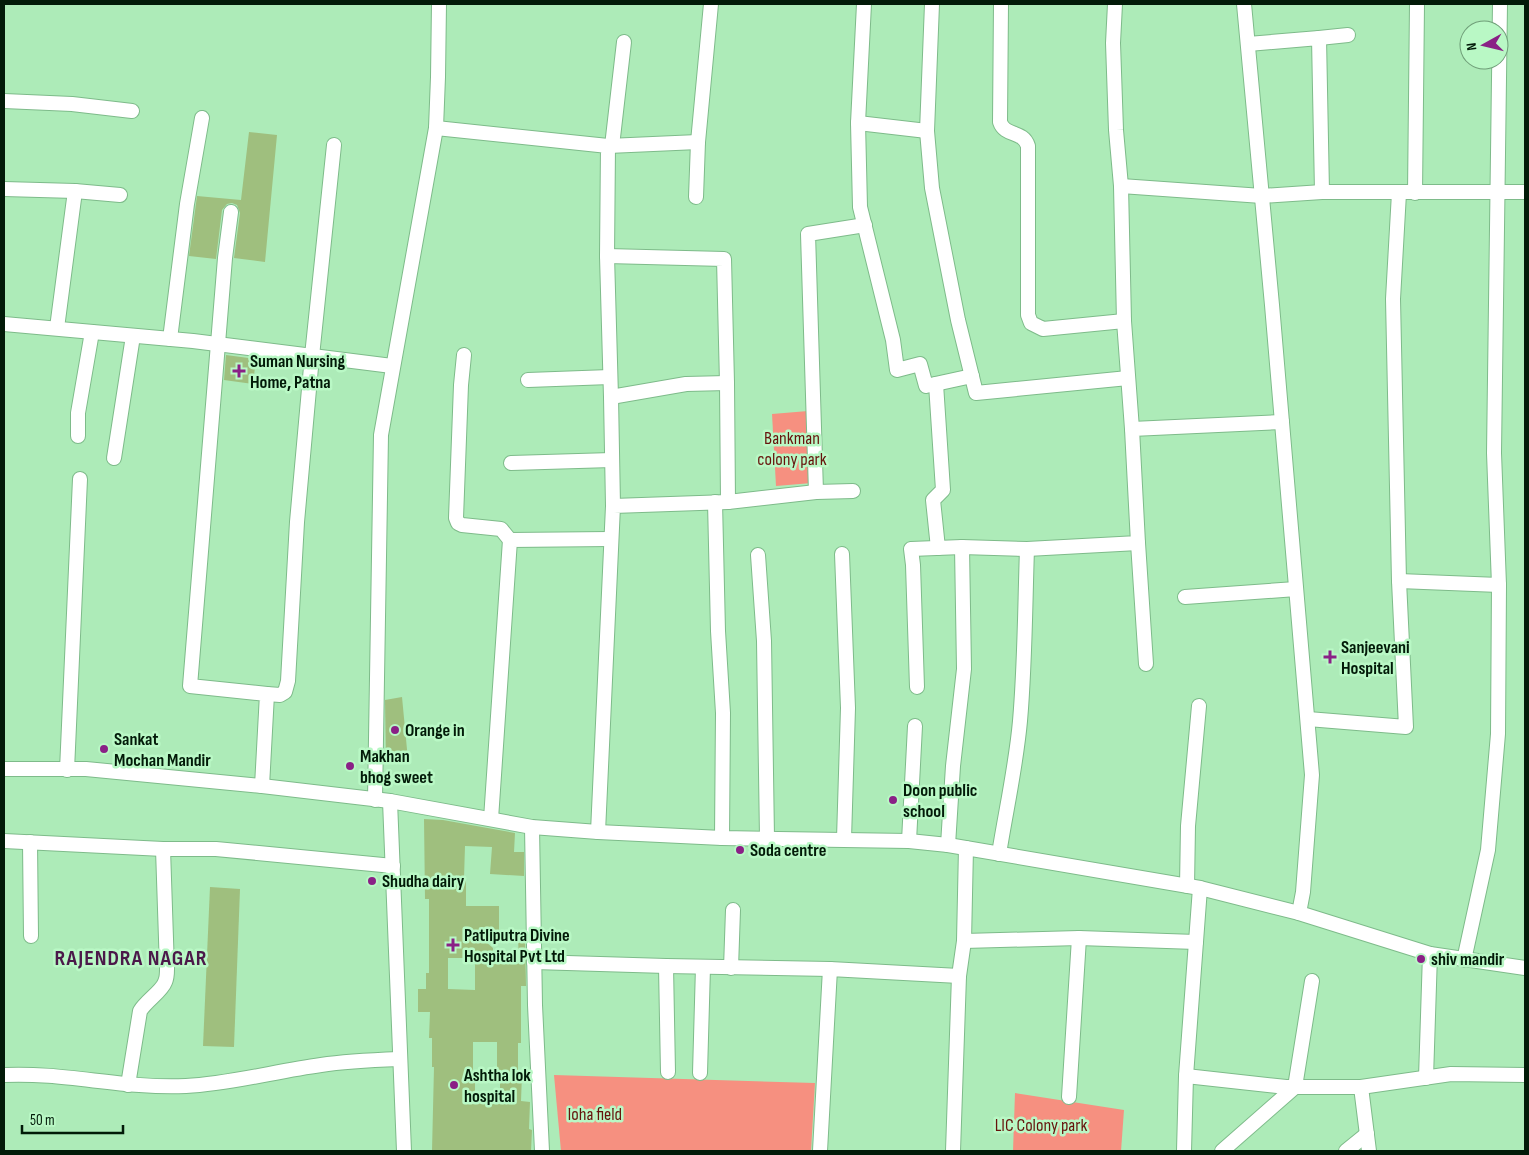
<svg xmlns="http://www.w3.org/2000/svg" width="1529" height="1155" font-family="'Sofia Sans Condensed',sans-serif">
  <rect width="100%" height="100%" fill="#adebb8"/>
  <g fill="#f69080">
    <path d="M 808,411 L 812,483 L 776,486 L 772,414 Z"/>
    <path d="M 554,1075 L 815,1083 L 811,1151 L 561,1151 Z"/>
    <path d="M 1015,1093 L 1124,1110 L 1121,1151 L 1013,1151 Z"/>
  </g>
  <g fill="#9fbf7e" fill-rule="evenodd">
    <path d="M 249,132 L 277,135 L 265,262 L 234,258 L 240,213 L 237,205 L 232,203 L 227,204 L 222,210 L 216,259 L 189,256 L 197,196 L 241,200 Z"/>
    <path d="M 226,355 L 256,359 L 253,384 L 224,380 Z"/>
    <path d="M 402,697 L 408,760 L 386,762 L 385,700 Z"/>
    <path d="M 424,819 L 443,820 L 515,833 L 514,852 L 524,852 L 524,876 L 490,874 L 492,847 L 465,846 L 464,878 L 466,878 L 466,906 L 499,906 L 499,931 L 472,930 L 493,948 L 493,963 L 519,963 L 518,937 L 525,937 L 526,986 L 521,986 L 521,1043 L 518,1043 L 518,1074 L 522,1074 L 521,1101 L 530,1102 L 529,1129 L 532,1130 L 531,1151 L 432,1151 L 434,1067 L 432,1067 L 432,1038 L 429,1038 L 430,1012 L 418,1012 L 418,989 L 426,989 L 426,973 L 429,973 L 429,899 L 425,899 ZM 448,958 L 475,958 L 475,990 L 448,989 ZM 473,1042 L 497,1042 L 497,1070 L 500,1070 L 500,1100 L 475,1100 L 475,1074 L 473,1074 Z"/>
    <path d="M 210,887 L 240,889 L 234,1047 L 203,1046 Z"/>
  </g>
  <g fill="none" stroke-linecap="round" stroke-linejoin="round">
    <defs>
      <g id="minor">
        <path d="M 864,4 L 858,123 L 860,207 L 893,340 L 897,370 L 920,364 L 926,386 L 972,376"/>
        <path d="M 932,4 L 927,131 L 932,188 L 958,320 L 976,393 L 1128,378"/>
        <path d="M 1001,4 L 1000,122 C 1005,137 1023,130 1028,146 L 1028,315 L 1031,323 L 1043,329 L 1124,321"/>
        <path d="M 1115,4 L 1113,43 L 1116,130 L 1121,186 L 1124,321 L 1132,429"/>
        <path d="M 1244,4 L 1272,305 L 1312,775 L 1303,892 L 1299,913"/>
        <path d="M 1319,38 L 1348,35"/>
        <path d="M 1248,44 L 1319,38 L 1322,192"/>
        <path d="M 4,101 L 72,104 L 132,111"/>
        <path d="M 858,123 L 927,131"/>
        <path d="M 436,128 L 608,146 L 607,256 L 611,397 L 613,506"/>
        <path d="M 608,146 L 698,142"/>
        <path d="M 612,146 L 624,42"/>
        <path d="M 1121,186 L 1262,196 L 1322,192 L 1525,192"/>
        <path d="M 4,189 L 75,191 L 120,195"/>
        <path d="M 1415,193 L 1417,4"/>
        <path d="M 696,197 L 698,142 L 711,4"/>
        <path d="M 231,212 L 225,258 L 190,686 L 267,694 L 262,786"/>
        <path d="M 607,256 L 724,259 L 727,383 L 728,502"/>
        <path d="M 4,324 L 193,341 L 392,366"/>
        <path d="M 57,328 L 75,191"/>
        <path d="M 170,339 L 187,204 L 202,118"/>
        <path d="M 464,355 L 461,385 L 456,518 L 458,523 L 462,525 L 501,529 L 510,540"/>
        <path d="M 528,380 L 610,377"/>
        <path d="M 936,384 L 943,490 L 933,500 L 938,548"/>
        <path d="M 611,397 L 686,384 L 727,383"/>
        <path d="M 78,436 L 78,413 L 92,332"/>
        <path d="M 114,458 L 133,336"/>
        <path d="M 511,463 L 612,460"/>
        <path d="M 816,492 L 808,234 L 865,225"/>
        <path d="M 715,502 L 718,631 L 723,713 L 722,838"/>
        <path d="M 1138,543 L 1146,664"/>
        <path d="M 842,554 L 848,708 L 844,839"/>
        <path d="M 758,555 L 764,641 L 767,838"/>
        <path d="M 1399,581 L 1499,585"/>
        <path d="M 1185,597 L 1296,589"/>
        <path d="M 917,687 L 913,565 L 911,549 L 962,547 L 1027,549 L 1138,543 L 1132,429 L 1282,422"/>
        <path d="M 267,694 L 280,695 L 285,692 L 288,681 L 297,522 L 312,356 L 334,145"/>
        <path d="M 1308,719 L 1406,727 L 1399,581 L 1393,299 L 1399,193"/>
        <path d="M 4,769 L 86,769 L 262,786 L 390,801 L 532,827 L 598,832 L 722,838 L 909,841 L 948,845 L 1200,888 L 1299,913 L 1430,954 L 1525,968"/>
        <path d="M 67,770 L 80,479"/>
        <path d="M 375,800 L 381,435 L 436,128 L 438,77 L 439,4"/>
        <path d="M 390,801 L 404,1151"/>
        <path d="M 491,819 L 510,540 L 610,539"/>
        <path d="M 532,827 L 535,1005 L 542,1151"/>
        <path d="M 598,832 L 613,506 L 728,502 L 816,492 L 853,491"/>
        <path d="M 4,841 L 163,849 L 216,849 L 393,866"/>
        <path d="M 909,841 L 915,726"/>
        <path d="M 30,842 L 31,936"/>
        <path d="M 948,845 L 953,766 L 964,669 L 962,547"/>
        <path d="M 999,854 C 1006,810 1016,766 1020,721 C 1025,664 1025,606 1027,549"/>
        <path d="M 1187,886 L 1188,826 L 1199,706"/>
        <path d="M 964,941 L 1079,938 L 1196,942"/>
        <path d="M 1464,960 L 1488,850 L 1498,734 L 1499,585 L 1494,453 L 1500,4"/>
        <path d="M 534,962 L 666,966 L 830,969"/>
        <path d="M 666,966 L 668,1072"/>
        <path d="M 731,968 L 733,910"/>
        <path d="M 700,1073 L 703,967"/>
        <path d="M 4,1075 C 64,1072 124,1089 186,1086 C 231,1084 276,1071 321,1065 C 347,1061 374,1060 400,1059"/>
        <path d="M 1186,1076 L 1286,1087 L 1361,1087 L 1369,1151"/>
        <path d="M 1426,1078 L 1430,954"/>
        <path d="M 128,1085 L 140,1011 C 146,1001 162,991 165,982 C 167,978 167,973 167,969 L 163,849"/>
        <path d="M 1361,1087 L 1451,1074 L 1525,1075"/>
        <path d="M 1069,1097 L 1079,938"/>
        <path d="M 820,1151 L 830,969 L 959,976"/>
        <path d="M 953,1151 L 959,976 L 964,941 L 966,848"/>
        <path d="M 1184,1151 L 1186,1076 L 1200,888"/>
        <path d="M 1222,1151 L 1295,1087 L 1312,981"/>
        <path d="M 1346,1151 L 1367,1134"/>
      </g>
    </defs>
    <use href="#minor" stroke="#7ebb8a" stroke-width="16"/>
    <use href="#minor" stroke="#fff" stroke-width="14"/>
  </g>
  <g fill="#8a2086" stroke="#b9f8c5" stroke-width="2">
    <path d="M236.5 363.5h5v5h5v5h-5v5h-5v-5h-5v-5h5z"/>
    <path d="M1327.5 649.5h5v5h5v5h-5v5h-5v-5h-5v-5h5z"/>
    <circle cx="395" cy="730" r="5"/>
    <circle cx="104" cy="749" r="5"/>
    <circle cx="350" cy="766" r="5"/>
    <circle cx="893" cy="800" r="5"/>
    <circle cx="740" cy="850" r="5"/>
    <circle cx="372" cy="881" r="5"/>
    <path d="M450.5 937.5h5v5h5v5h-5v5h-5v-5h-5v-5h5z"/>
    <circle cx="1421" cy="959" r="5"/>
    <circle cx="454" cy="1085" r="5"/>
  </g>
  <g text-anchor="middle" stroke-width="5" stroke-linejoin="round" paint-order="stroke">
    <g font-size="18" font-weight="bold" fill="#021a08" stroke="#b9f8c5" text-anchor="start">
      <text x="250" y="367">Suman Nursing<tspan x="250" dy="21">Home, Patna</tspan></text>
      <text x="1341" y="653">Sanjeevani<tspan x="1341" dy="21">Hospital</tspan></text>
      <text x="405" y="736">Orange in</text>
      <text x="114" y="745">Sankat<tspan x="114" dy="21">Mochan Mandir</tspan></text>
      <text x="360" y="762">Makhan<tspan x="360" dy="21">bhog sweet</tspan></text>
      <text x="903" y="796">Doon public<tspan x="903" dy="21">school</tspan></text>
      <text x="750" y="856">Soda centre</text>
      <text x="382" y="887">Shudha dairy</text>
      <text x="464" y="941">Patliputra Divine<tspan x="464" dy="21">Hospital Pvt Ltd</tspan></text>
      <text x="1431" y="965">shiv mandir</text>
      <text x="464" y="1081">Ashtha lok<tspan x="464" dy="21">hospital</tspan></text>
    </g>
    <g font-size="18" fill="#66130c" stroke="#b9f8c5">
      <text x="792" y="444">Bankman<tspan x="792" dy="21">colony park</tspan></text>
      <text x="595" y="1120">loha field</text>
      <text x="1041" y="1131">LIC Colony park</text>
    </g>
    <g font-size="22" font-weight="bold" letter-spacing="1" fill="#4b1949" stroke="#b9f8c5">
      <text x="131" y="965">RAJENDRA NAGAR</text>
    </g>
  </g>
  <rect width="1529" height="1155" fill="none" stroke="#021a08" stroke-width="10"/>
  <g transform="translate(1484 45) rotate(262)"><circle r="24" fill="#b9f8c5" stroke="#709f79"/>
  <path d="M0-4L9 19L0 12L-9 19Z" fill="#8a2086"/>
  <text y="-8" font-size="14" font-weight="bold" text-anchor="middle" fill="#021a08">N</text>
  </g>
  <path d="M22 1125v8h101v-8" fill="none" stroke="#021a08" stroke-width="2.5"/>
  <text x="30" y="1125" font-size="15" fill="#021a08" stroke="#b9f8c5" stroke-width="4" paint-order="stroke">50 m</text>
</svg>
